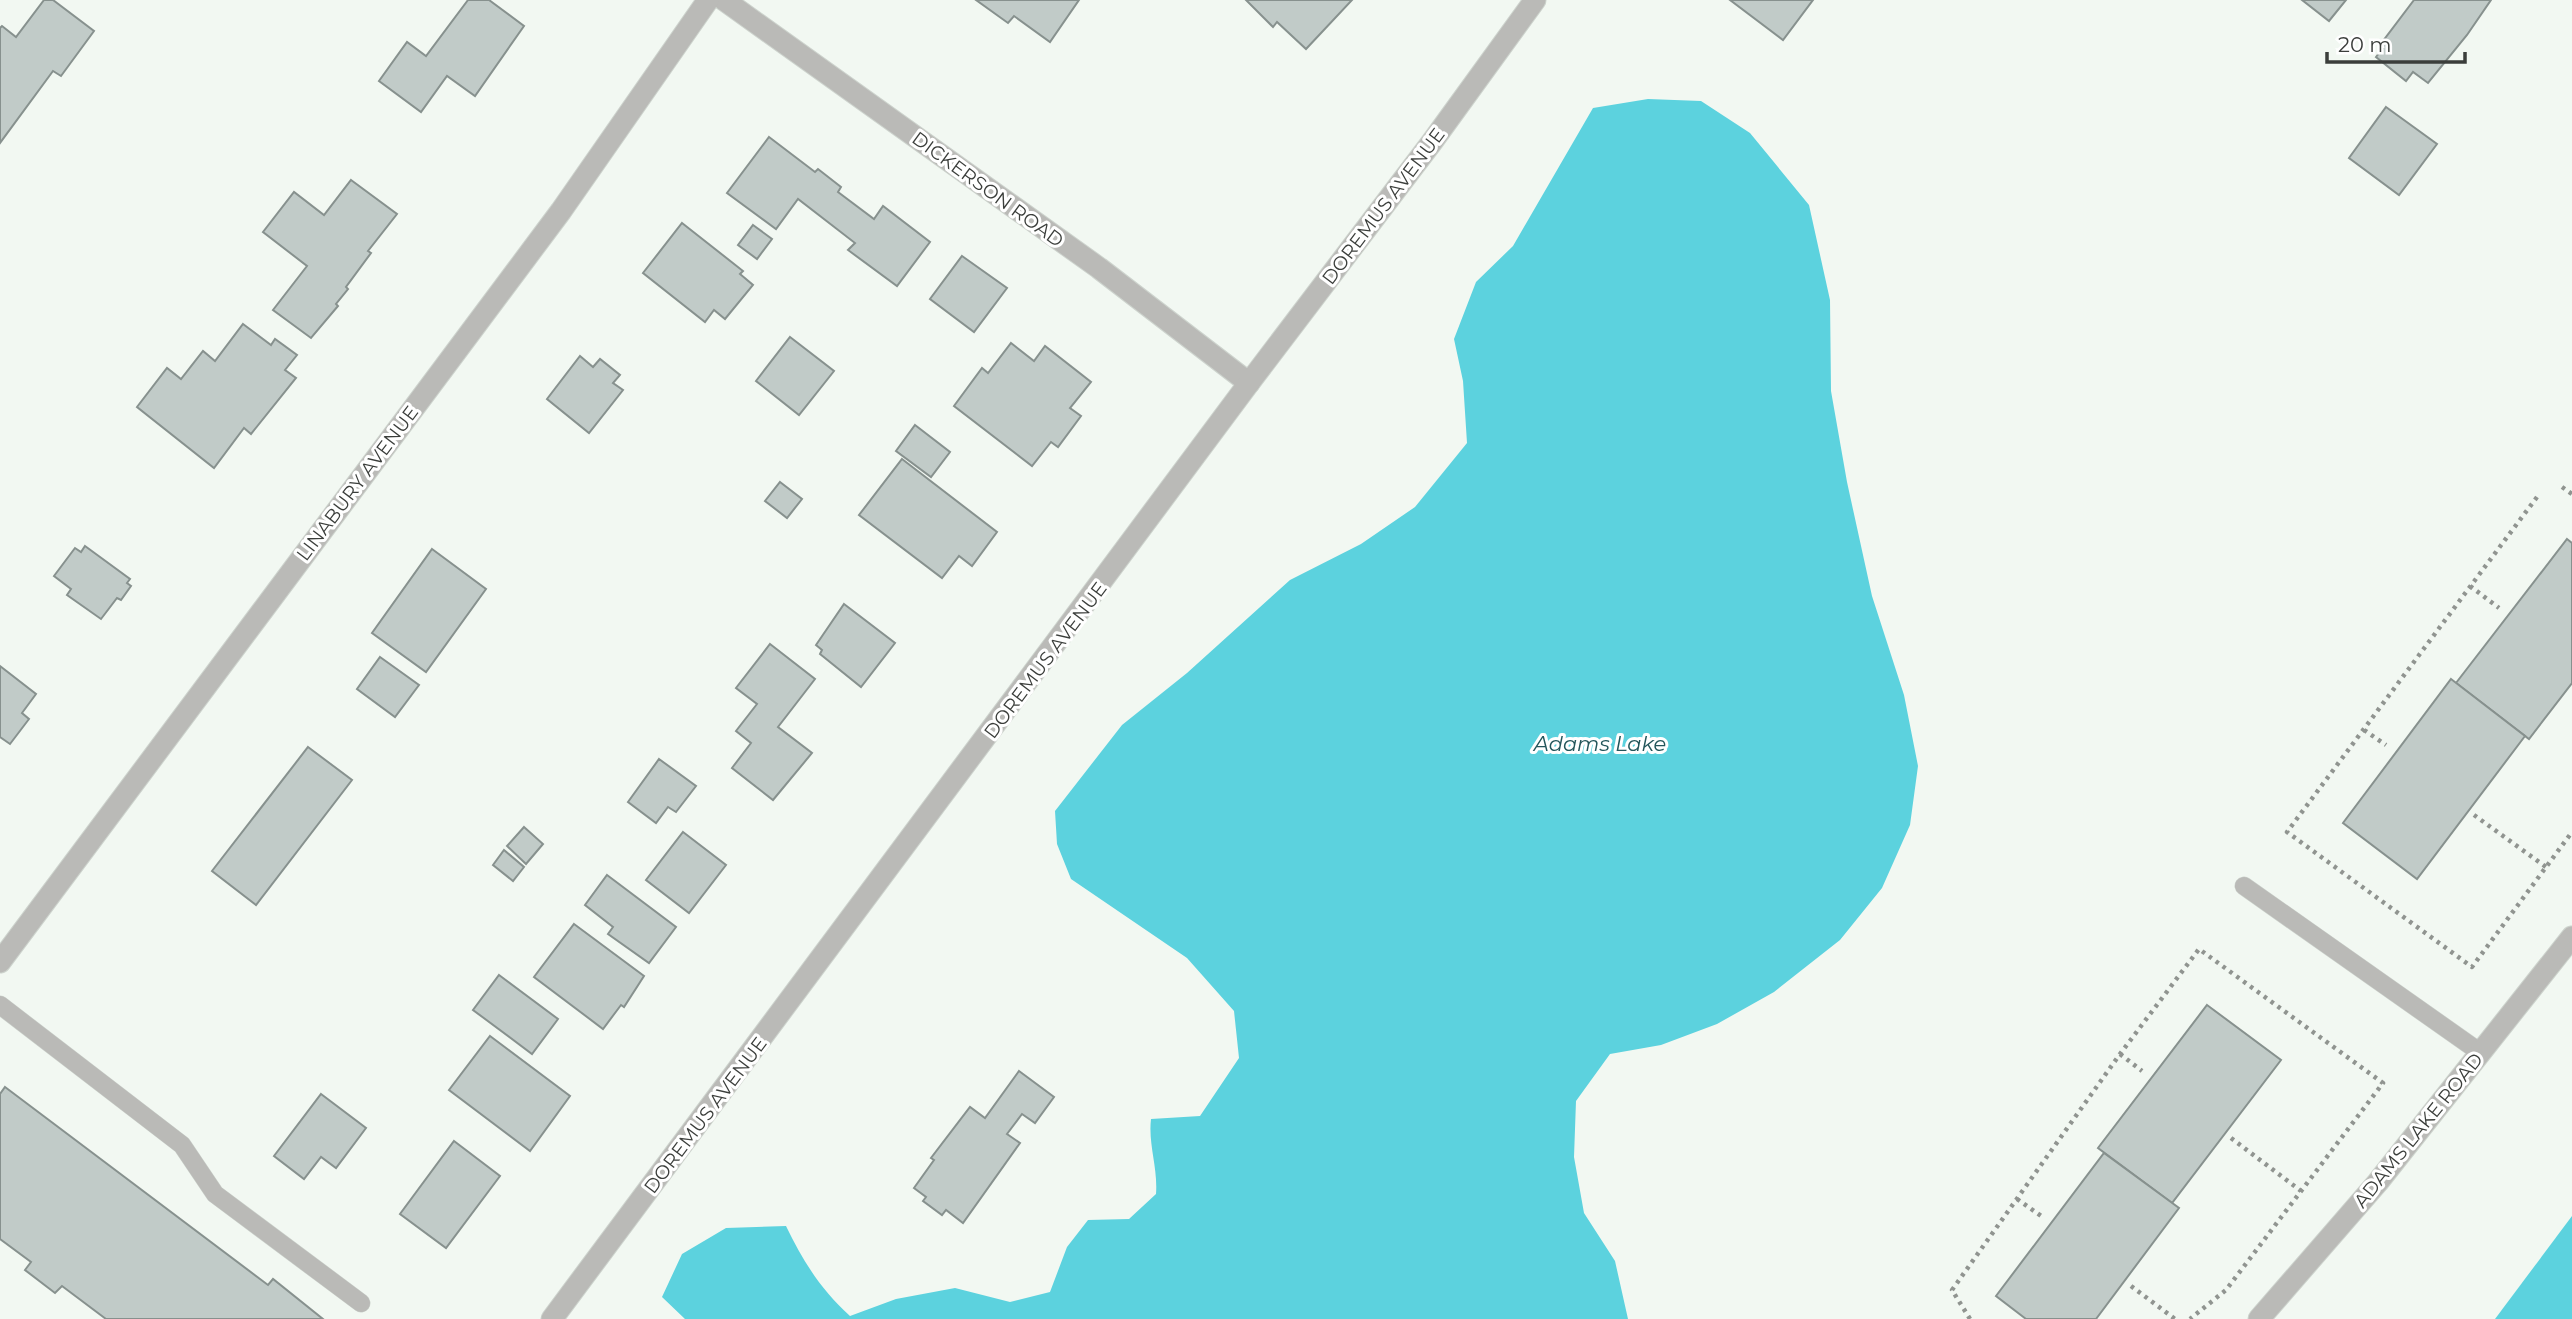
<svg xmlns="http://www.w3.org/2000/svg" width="2572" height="1319" font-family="Montserrat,sans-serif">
  <rect width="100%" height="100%" fill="#f2f8f2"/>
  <g fill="#5cd2de">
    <path d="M 1648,99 L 1701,101 L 1750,133 L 1809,205 L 1830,300 L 1831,391 L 1847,482 L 1872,596 L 1904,695 L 1918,766 L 1910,825 L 1882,888 L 1840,940 L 1774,992 L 1717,1024 L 1661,1045 L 1610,1054 L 1576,1101 L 1574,1157 L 1584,1213 L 1615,1261 L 1628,1319 L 685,1319 L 662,1297 L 682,1254 L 726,1228 L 786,1226 C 803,1261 821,1290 850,1316 L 896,1299 L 955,1288 L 1010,1302 L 1050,1292 L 1067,1247 L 1088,1220 L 1129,1219 L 1156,1194 C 1158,1167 1148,1145 1151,1119 L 1200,1116 L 1239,1058 L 1234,1011 L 1187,958 L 1071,879 L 1057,844 L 1055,811 L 1122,725 L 1187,673 L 1290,580 L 1361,544 L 1415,507 L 1467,443 L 1463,381 L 1454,339 L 1476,282 L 1513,246 L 1593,108 Z"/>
    <path d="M 2572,1216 L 2572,1319 L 2495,1319 Z"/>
  </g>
  <g fill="#c1cbc8" stroke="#87918e" stroke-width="2">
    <path d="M 44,0 L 53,0 L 94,31 L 61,76 L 53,71 L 0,143 L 0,28 L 2,26 L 16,37 Z"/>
    <path d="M 468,0 L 489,0 L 524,26 L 475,96 L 447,76 L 421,112 L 379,81 L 407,42 L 426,56 Z"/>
    <path d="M 976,0 L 1079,0 L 1050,42 L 1014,16 L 1008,23 Z"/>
    <path d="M 1246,0 L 1352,0 L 1306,49 L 1277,22 L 1273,27 Z"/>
    <path d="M 1730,0 L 1813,0 L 1783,40 Z"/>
    <path d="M 2302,0 L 2346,0 L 2329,21 Z"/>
    <path d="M 2414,0 L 2491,0 L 2467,35 L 2428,83 L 2413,72 L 2406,81 L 2376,57 L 2383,48 L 2380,45 Z"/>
    <path d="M 2386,107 L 2437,144 L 2399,195 L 2349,158 Z"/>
    <path d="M 769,137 L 815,172 L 818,169 L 841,187 L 838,192 L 874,219 L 883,206 L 930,242 L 897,286 L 848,250 L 855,243 L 798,199 L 776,229 L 727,193 Z"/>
    <path d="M 351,180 L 397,214 L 368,251 L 371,253 L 346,287 L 348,289 L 336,304 L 338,306 L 311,338 L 273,310 L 307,266 L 263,232 L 294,192 L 324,215 Z"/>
    <path d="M 682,223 L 743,271 L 740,274 L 753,285 L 725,319 L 714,310 L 705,322 L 643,273 Z"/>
    <path d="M 753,225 L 772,239 L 757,259 L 738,245 Z"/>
    <path d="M 962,256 L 1007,288 L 974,332 L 930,299 Z"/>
    <path d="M 243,324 L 271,345 L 275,339 L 297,355 L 285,370 L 296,378 L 251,434 L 244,428 L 214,468 L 137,407 L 167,368 L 181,379 L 203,351 L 215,361 Z"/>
    <path d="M 790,337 L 834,371 L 799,415 L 756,381 Z"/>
    <path d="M 1011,343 L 1034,361 L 1045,346 L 1091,382 L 1070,408 L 1081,416 L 1058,447 L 1051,442 L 1032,466 L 954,406 L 982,368 L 988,373 Z"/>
    <path d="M 580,356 L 593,367 L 600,359 L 620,375 L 613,383 L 623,390 L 589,433 L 547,399 Z"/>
    <path d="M 915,425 L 950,452 L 931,477 L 896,451 Z"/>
    <path d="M 902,459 L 997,532 L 972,566 L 959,556 L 942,578 L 859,515 Z"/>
    <path d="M 780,482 L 802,499 L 787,518 L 765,501 Z"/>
    <path d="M 2567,539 L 2572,543 L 2572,683 L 2529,739 L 2456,683 Z"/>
    <path d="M 85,546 L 130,579 L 127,583 L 131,586 L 121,600 L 117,598 L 101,619 L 67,595 L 71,589 L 54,576 L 75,548 L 81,552 Z"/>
    <path d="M 432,549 L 486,589 L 426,672 L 372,633 Z"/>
    <path d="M 844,604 L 895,643 L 861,687 L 820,654 L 822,650 L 816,645 Z"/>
    <path d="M 770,644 L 815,679 L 778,727 L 812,753 L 773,800 L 732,768 L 751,743 L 736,731 L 757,704 L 736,688 Z"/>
    <path d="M 380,657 L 419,685 L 395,717 L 357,689 Z"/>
    <path d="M 0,666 L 36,694 L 22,713 L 29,719 L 10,744 L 0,737 Z"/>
    <path d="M 2451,679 L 2525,736 L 2417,879 L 2343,823 Z"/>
    <path d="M 308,747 L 352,780 L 256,905 L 212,871 Z"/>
    <path d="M 659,759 L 696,786 L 676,812 L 668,807 L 656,823 L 628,802 Z"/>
    <path d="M 524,827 L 543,844 L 526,864 L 507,846 Z"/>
    <path d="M 683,832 L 726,865 L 689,913 L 646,880 Z"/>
    <path d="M 504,850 L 524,867 L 513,881 L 493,865 Z"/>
    <path d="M 607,875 L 676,927 L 649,963 L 608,934 L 613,927 L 585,905 Z"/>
    <path d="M 574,924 L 644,976 L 624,1007 L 621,1005 L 603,1029 L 534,977 Z"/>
    <path d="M 499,975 L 558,1019 L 532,1054 L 473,1010 Z"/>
    <path d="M 2207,1005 L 2281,1060 L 2172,1203 L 2098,1148 Z"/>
    <path d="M 490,1036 L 570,1096 L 530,1151 L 449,1090 Z"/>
    <path d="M 1019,1071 L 1054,1097 L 1035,1123 L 1022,1114 L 1007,1134 L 1020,1143 L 963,1223 L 946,1210 L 942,1215 L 923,1201 L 926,1197 L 914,1188 L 934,1160 L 931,1158 L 970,1107 L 985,1118 Z"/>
    <path d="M 5,1087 L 268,1285 L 273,1279 L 323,1319 L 106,1319 L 62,1286 L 55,1293 L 25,1270 L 31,1262 L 0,1239 L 0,1094 Z"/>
    <path d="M 321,1094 L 366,1128 L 336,1168 L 321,1157 L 304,1179 L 274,1156 Z"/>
    <path d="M 454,1141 L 500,1176 L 446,1248 L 400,1214 Z"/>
    <path d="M 2104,1153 L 2179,1208 L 2096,1319 L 2026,1319 L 1996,1296 Z"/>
  </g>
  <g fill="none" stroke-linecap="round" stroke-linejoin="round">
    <defs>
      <g id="service">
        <path d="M 2244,886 L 2481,1053"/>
        <path d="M 0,1005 L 182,1145 L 215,1194 L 361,1303"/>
      </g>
      <g id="minor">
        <path d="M 724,0 L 1099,268 L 1249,383"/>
        <path d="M 0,962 L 561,211 L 708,0"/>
        <path d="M 552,1319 L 1249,383 L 1432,142 L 1535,0"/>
        <path d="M 2259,1319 L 2378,1182 L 2572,937"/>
      </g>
    </defs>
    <use href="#service" stroke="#cdd3cd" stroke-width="19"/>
    <use href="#minor" stroke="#cdd3cd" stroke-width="23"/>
    <g stroke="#909490" stroke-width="4.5" stroke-dasharray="3.5 5" stroke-linecap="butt">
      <path d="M 2562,487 L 2572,494"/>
      <path d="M 2537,497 L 2287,832 L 2472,967 L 2572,832"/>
      <path d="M 2470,586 L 2499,608"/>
      <path d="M 2364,730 L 2386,745"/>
      <path d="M 2474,815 L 2546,867"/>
      <path d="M 2120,1054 L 2142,1071"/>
      <path d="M 2231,1138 L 2301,1191"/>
      <path d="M 2017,1199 L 2044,1218"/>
      <path d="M 2131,1286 L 2175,1319"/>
      <path d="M 1970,1319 L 1952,1290 L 2120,1054 L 2199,949 L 2383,1083 L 2226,1290 L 2190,1319"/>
    </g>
    <use href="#service" stroke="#babab7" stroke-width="18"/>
    <use href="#minor" stroke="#babab7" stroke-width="21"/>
  </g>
  <g text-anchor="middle" stroke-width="6" stroke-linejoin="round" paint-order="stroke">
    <g font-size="19" fill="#3b3e3b" stroke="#fff">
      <text transform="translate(988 189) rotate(36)" y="7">DICKERSON ROAD</text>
      <text transform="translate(1383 206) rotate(-53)" y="7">DOREMUS AVENUE</text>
      <text transform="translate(357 483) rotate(-53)" y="7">LINABURY AVENUE</text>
      <text transform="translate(1045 660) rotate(-53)" y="7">DOREMUS AVENUE</text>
      <text transform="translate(705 1115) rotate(-53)" y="7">DOREMUS AVENUE</text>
      <text transform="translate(2418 1130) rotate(-51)" y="7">ADAMS LAKE ROAD</text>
    </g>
    <g font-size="21" font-style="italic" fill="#23565b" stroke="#fff">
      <text x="1600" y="751">Adams Lake</text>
    </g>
  </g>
  <path d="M2327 52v10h138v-10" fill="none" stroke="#3b3e3b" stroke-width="3.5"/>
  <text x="2338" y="52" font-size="21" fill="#3b3e3b" stroke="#ffffff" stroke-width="5" paint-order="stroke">20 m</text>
</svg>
